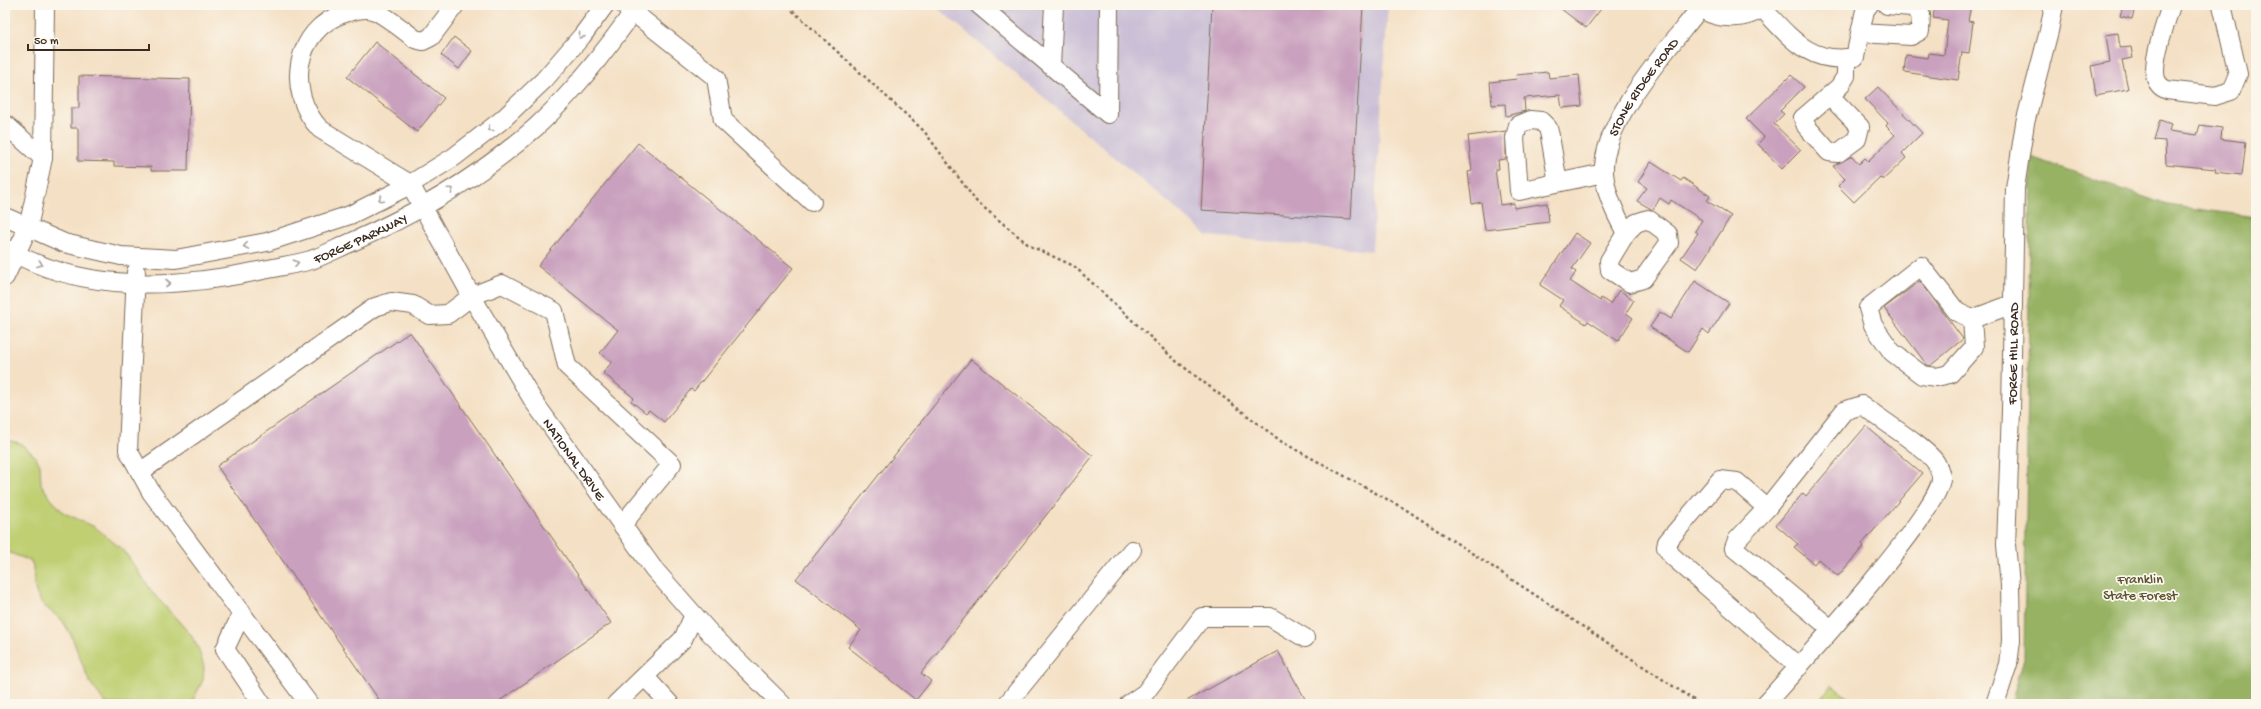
<svg xmlns="http://www.w3.org/2000/svg" width="2261" height="709" font-family="'Gochi Hand',sans-serif">
  <rect width="100%" height="100%" fill="#fbf7ec"/>
  <filter id="ink" filterUnits="userSpaceOnUse"><feTurbulence type="fractalNoise" baseFrequency=".025" numOctaves="2"/><feDisplacementMap in="SourceGraphic" scale="8" xChannelSelector="R" yChannelSelector="G"/><feConvolveMatrix kernelMatrix="1 2 1 2 8 2 1 2 1" color-interpolation-filters="sRGB"/></filter>
  <filter id="wash" filterUnits="userSpaceOnUse"><feTurbulence type="fractalNoise" baseFrequency=".012" numOctaves="4" result="noise"/><feDisplacementMap in="SourceGraphic" scale="16" xChannelSelector="R" yChannelSelector="G"/><feGaussianBlur stdDeviation="0.9" result="paint"/><feColorMatrix in="noise" values="0 0 0 0 0 0 0 0 0 0 0 0 0 0 0 0 0 1.4 0 .05"/><feComposite in="paint" operator="in"/></filter>
  <g filter="url(#wash)">
    <rect width="100%" height="100%" fill="#f4e0c4"/>
    <path fill="#cabfd6" d="M 934,5 L 1388,5 L 1372,251 L 1208,236 Z"/>
    <g fill="#bfcf72" stroke="#7d7c48">
      <path d="M 10,441 L 20,443 L 35,456 L 40,465 L 41,484 L 51,499 L 64,513 L 95,527 L 124,551 L 153,593 L 191,635 L 199,650 L 204,667 L 203,680 L 191,704 L 106,704 L 89,681 L 71,635 L 62,620 L 43,605 L 37,595 L 34,586 L 33,566 L 31,561 L 5,551 L 5,443 Z"/>
      <path d="M 1831,685 L 1857,704 L 1817,704 Z"/>
    </g>
    <path fill="#97b264" stroke="#696e41" d="M 2031,157 L 2167,205 L 2256,217 L 2256,704 L 2011,704 L 2024,659 Z"/>
    <g id="blocks">
      <g fill="#c9a0be">
        <path d="M 1212,5 L 1363,5 L 1351,219 L 1201,210 Z"/>
        <path d="M 1556,5 L 1604,5 L 1586,28 Z"/>
        <path d="M 1935,5 L 1971,5 L 1968,21 L 1973,22 L 1969,53 L 1962,52 L 1958,80 L 1904,72 L 1906,55 L 1928,58 L 1929,53 L 1944,55 L 1948,20 L 1933,18 Z"/>
        <path d="M 2123,5 L 2136,5 L 2132,19 L 2120,16 Z"/>
        <path d="M 2118,33 L 2120,48 L 2131,47 L 2133,58 L 2122,60 L 2128,89 L 2096,95 L 2091,66 L 2110,62 L 2106,35 Z"/>
        <path d="M 454,37 L 472,51 L 459,69 L 441,55 Z"/>
        <path d="M 375,42 L 444,98 L 417,132 L 347,77 Z"/>
        <path d="M 1548,72 L 1549,78 L 1579,75 L 1582,106 L 1562,108 L 1560,95 L 1524,98 L 1525,111 L 1506,116 L 1505,104 L 1492,105 L 1490,82 L 1517,79 L 1516,75 Z"/>
        <path d="M 1791,75 L 1804,87 L 1780,111 L 1784,114 L 1774,124 L 1801,150 L 1782,169 L 1758,144 L 1764,137 L 1746,119 Z"/>
        <path d="M 79,76 L 190,79 L 188,171 L 151,171 L 151,167 L 114,166 L 114,162 L 78,161 L 78,128 L 71,128 L 71,108 L 79,108 Z"/>
        <path d="M 1878,87 L 1922,133 L 1902,153 L 1906,158 L 1883,180 L 1880,177 L 1854,202 L 1838,186 L 1845,179 L 1833,166 L 1852,156 L 1859,164 L 1865,158 L 1868,161 L 1895,135 L 1886,126 L 1888,123 L 1865,99 Z"/>
        <path d="M 2160,120 L 2171,124 L 2169,131 L 2197,135 L 2200,125 L 2222,128 L 2221,139 L 2246,142 L 2242,175 L 2215,172 L 2216,169 L 2166,164 L 2165,141 L 2154,140 Z"/>
        <path d="M 1506,131 L 1506,159 L 1498,160 L 1499,169 L 1495,169 L 1500,205 L 1514,203 L 1514,208 L 1547,203 L 1549,222 L 1485,230 L 1481,202 L 1472,204 L 1468,172 L 1472,171 L 1468,136 Z"/>
        <path d="M 638,143 L 793,268 L 694,391 L 691,389 L 664,422 L 649,410 L 646,413 L 631,401 L 634,398 L 603,373 L 612,362 L 600,353 L 618,330 L 538,266 Z"/>
        <path d="M 1651,162 L 1681,181 L 1683,178 L 1710,196 L 1707,201 L 1731,216 L 1697,269 L 1681,258 L 1698,233 L 1695,231 L 1702,220 L 1671,200 L 1669,204 L 1660,198 L 1653,210 L 1637,201 L 1647,188 L 1638,182 Z"/>
        <path d="M 1575,233 L 1590,243 L 1572,269 L 1576,272 L 1570,281 L 1600,301 L 1601,298 L 1610,304 L 1619,290 L 1634,300 L 1626,313 L 1633,318 L 1618,341 L 1588,321 L 1586,324 L 1559,306 L 1563,300 L 1540,285 Z"/>
        <path d="M 1695,281 L 1729,303 L 1709,334 L 1703,329 L 1688,352 L 1650,327 L 1660,312 L 1671,319 Z"/>
        <path d="M 1920,281 L 1963,339 L 1930,366 L 1927,365 L 1884,308 Z"/>
        <path d="M 410,332 L 611,623 L 495,704 L 382,704 L 217,466 Z"/>
        <path d="M 971,359 L 1093,456 L 921,673 L 931,681 L 916,700 L 848,647 L 861,630 L 796,579 Z"/>
        <path d="M 1866,426 L 1922,474 L 1862,544 L 1864,546 L 1838,576 L 1818,559 L 1814,564 L 1794,547 L 1798,544 L 1776,525 L 1803,493 L 1806,496 Z"/>
        <path d="M 1278,651 L 1308,704 L 1181,704 Z"/>
      </g>
    </g>
  </g>
  <g filter="url(#ink)">
    <use href="#blocks" fill-opacity="0" stroke="#7c6a58" stroke-width="1"/>
    <g fill="none" stroke-linecap="round" stroke-linejoin="round">
      <defs>
        <g id="minor">
          <path id="s1" d="M 455,5 L 431,37 L 423,41 L 415,39 C 406,32 382,13 373,10 C 365,7 352,11 345,13 C 294,29 285,92 320,129 L 410,184 L 475,302 L 534,402 L 653,568 L 710,633 L 782,704"/>
          <path d="M 624,5 L 716,78 L 723,120 L 812,202"/>
          <path d="M 979,5 L 1108,114"/>
          <path d="M 1697,5 C 1714,21 1747,22 1765,5"/>
          <path d="M 2171,5 C 2166,23 2151,61 2156,79 C 2158,85 2162,88 2167,90 L 2215,96 L 2231,91 L 2238,74 L 2222,5"/>
          <path d="M 1762,8 C 1789,36 1810,66 1855,57 L 1865,10 L 1869,5"/>
          <path d="M 1860,33 L 1911,36 L 1920,31 L 1921,15 L 1912,7 L 1887,5"/>
          <path d="M 1051,66 L 1054,5"/>
          <path d="M 1830,96 L 1860,127 L 1857,139 L 1838,153 L 1829,152 L 1806,126 L 1803,118 L 1839,87 L 1846,76 L 1846,58"/>
          <path d="M 1108,114 L 1109,5"/>
          <path d="M 5,124 L 43,158"/>
          <path d="M 1558,183 L 1550,136 L 1548,128 L 1541,121 L 1530,120 L 1518,125 L 1515,138 L 1519,191 L 1604,173"/>
          <path d="M 5,217 L 64,243 L 121,256 L 176,259 L 267,242 L 350,215 L 404,188 L 454,157 L 502,120 L 544,80 L 582,36 L 605,5"/>
          <path d="M 1648,219 L 1668,234 L 1669,243 L 1643,279 L 1630,283 L 1610,270 L 1609,261 L 1626,233 L 1636,223 Z"/>
          <path id="s2" d="M 1626,233 C 1616,215 1606,195 1604,173 C 1601,121 1669,48 1700,8"/>
          <path id="s3" d="M 5,248 C 84,295 181,288 268,269 C 282,266 297,264 311,260 C 325,255 338,248 352,242 C 418,213 482,175 536,127 C 575,91 608,48 638,5"/>
          <path d="M 136,272 L 128,450 L 151,492 L 309,704"/>
          <path d="M 5,277 L 28,228 L 43,158 L 45,5"/>
          <path d="M 1972,319 L 1974,347 L 1950,374 L 1936,377 L 1922,375 L 1892,352 L 1873,325 L 1868,308 L 1921,266 L 1957,312 L 1972,319 L 2013,304"/>
          <path d="M 140,472 L 375,307 L 391,302 L 413,305 L 429,315 L 448,314 L 472,296 L 502,284 L 554,311 L 567,366 L 672,464 L 622,525"/>
          <path d="M 1767,508 L 1737,540 L 1734,548 L 1831,629"/>
          <path d="M 242,613 L 225,649 L 262,704"/>
          <path d="M 645,677 L 670,704"/>
          <path d="M 616,704 L 683,639 L 694,615"/>
          <path d="M 1007,704 L 1132,550"/>
          <path d="M 1129,704 L 1145,693 L 1202,617 L 1270,617 L 1305,638"/>
          <path d="M 1765,704 C 1792,674 1945,507 1941,477 C 1941,473 1938,467 1936,463 C 1928,449 1877,417 1862,405 L 1844,411 L 1767,508 L 1737,482 L 1720,480 L 1667,542 L 1666,547 L 1672,556 L 1799,667"/>
          <path id="s4" d="M 1995,704 L 2008,664 L 2011,641 L 2010,585 L 2006,545 L 2011,411 L 2015,188 L 2025,123 L 2049,31 L 2054,5"/>
        </g>
      </defs>
      <use href="#minor" stroke="#7c6a58" stroke-width="20"/>
      <path stroke="#7c6a58" stroke-width="2.5" stroke-dasharray="3 3" stroke-linecap="butt" d="M 791,5 L 793,11 L 924,131 L 976,201 L 1030,246 L 1074,266 L 1176,361 L 1282,442 L 1405,509 L 1700,704"/>
      <use href="#minor" stroke="#fff" stroke-width="18"/>
    </g>
    <defs><path id="oneway-chevron" d="M-2-3.5L2.5 0L-2 3.5" fill="none" stroke-width="1.6" stroke-linecap="round" stroke-linejoin="round"/></defs>
    <g stroke="#a79f9a">
      <use href="#oneway-chevron" transform="translate(581 36) rotate(129)"/>
      <use href="#oneway-chevron" transform="translate(490 129) rotate(142)"/>
      <use href="#oneway-chevron" transform="translate(451 190) rotate(-35)"/>
      <use href="#oneway-chevron" transform="translate(381 199) rotate(153)"/>
      <use href="#oneway-chevron" transform="translate(246 246) rotate(170)"/>
      <use href="#oneway-chevron" transform="translate(296 263) rotate(-12)"/>
      <use href="#oneway-chevron" transform="translate(40 264) rotate(21)"/>
      <use href="#oneway-chevron" transform="translate(168 283)"/>
    </g>
  </g>
  <g text-anchor="middle" stroke-width="3.5" stroke-linejoin="round" paint-order="stroke">
    <g font-size="14" fill="#3b2a1e" stroke="#fbf7ec">
      <text dy="5" stroke="none"><textPath href="#s2" startOffset="161">STONE RIDGE ROAD</textPath></text>
      <text dy="5" stroke="none"><textPath href="#s3" startOffset="368">FORGE PARKWAY</textPath></text>
      <text dy="5" stroke="none"><textPath href="#s4" startOffset="353">FORGE HILL ROAD</textPath></text>
      <text dy="5" stroke="none"><textPath href="#s1" startOffset="705">NATIONAL DRIVE</textPath></text>
    </g>
    <g font-size="14" fill="#5c5333" stroke="#fbf7ec">
      <text x="2140" y="583">Franklin<tspan x="2140" dy="16">State Forest</tspan></text>
    </g>
  </g>
  <rect width="2261" height="709" fill="none" stroke="#fbf7ec" stroke-width="20"/>
  <path d="M28 44v6h121v-6" fill="none" stroke="#3b2a1e" stroke-width="2"/>
  <text x="34" y="44" font-size="12" fill="#3b2a1e" stroke="#fbf7ec" stroke-width="3" paint-order="stroke">50 m</text>
</svg>
